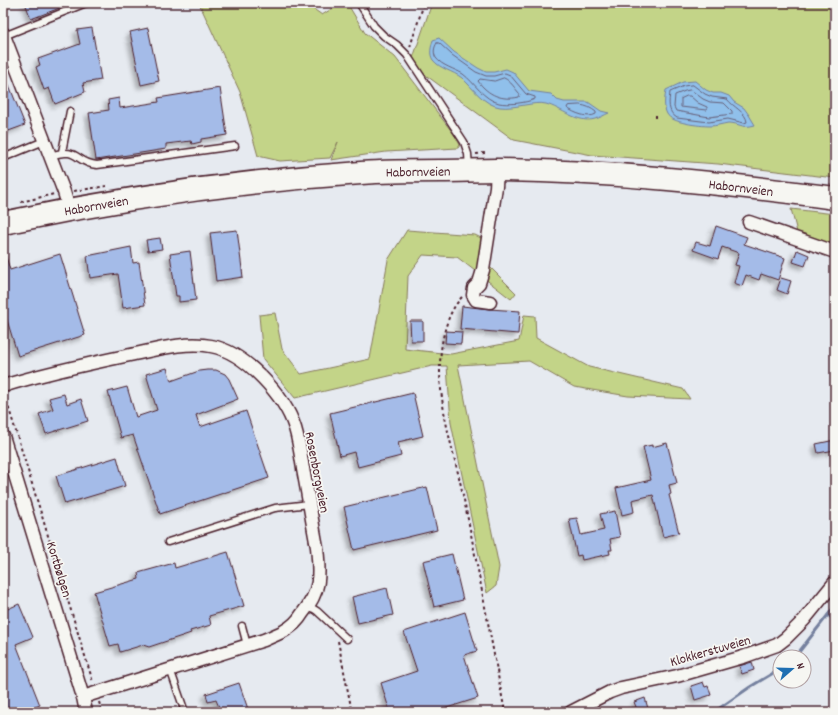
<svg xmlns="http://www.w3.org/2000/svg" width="838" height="715" font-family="Dekko,sans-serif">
  <defs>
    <filter id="shadow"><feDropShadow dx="-3.5" dy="3.5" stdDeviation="2" flood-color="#0004"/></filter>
  </defs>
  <rect width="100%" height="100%" fill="#e6eaf0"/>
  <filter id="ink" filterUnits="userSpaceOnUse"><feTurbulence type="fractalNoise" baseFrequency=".025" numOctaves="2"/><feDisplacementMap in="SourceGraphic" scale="8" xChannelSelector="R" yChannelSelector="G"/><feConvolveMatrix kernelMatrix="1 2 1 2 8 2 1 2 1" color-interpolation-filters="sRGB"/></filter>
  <g filter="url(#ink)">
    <g fill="#c3d488" stroke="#867a5a">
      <path d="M 199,3 L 305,3 L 322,15 L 341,3 L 347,3 L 365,33 L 395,57 L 456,137 L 460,145 L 458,148 L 386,152 L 331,160 L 338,142 L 330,158 L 280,161 L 258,156 L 240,92 Z"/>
      <path d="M 432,3 L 835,3 L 835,178 L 718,164 L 592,155 L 514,140 L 420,71 L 413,58 Z"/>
      <path d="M 791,209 L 835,214 L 835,247 L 797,232 Z"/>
      <path d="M 407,230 L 475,235 L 491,243 L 489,266 L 516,293 L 511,299 L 457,257 L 423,255 L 408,276 L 405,349 L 451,354 L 519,341 L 524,315 L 535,316 L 536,338 L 589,367 L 683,389 L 690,399 L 628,396 L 574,387 L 529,361 L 458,365 L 499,567 L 496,586 L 487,593 L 451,423 L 447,366 L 432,366 L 295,398 L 263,359 L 259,315 L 275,313 L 282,349 L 301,374 L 370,359 L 388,260 Z"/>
    </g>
    <g fill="#90c0eb" stroke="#74809e">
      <path d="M 439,38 L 454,52 L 478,68 L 486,72 L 494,72 L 506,69 L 513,72 L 529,91 L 551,94 L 557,100 L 564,102 L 588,102 L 601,111 L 609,113 C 604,115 600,118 595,119 C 578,124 561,108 546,104 C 534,101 515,109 500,107 C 484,105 473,88 462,78 C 453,71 440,69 433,60 C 429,54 431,47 433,40 Z"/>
      <path d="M 695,81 L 706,90 L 713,93 L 721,93 L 729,96 L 734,102 L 744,108 L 749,115 L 755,125 C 741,129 740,123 728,123 C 722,124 716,126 710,126 C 700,126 671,123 667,114 C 663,107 665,97 666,90 L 683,82 Z"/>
    </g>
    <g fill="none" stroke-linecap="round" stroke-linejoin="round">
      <g stroke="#665f78" stroke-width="1">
        <path d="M 437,43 L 439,43 L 452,55 L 476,72 L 486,76 L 494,76 L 505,73 L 510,75 L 526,94 L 535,97 L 535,99 C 526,103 508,105 499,103 C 483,99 475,83 463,74 C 455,69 442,66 436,58 C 433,53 434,47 437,43 Z"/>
        <path d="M 504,78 C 511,81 515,89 520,94 L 519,97 C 502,101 488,95 478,81 L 480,79 L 494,81 Z"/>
        <path d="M 693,85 L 705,94 L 712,97 L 727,99 C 733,107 746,112 747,122 L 744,123 L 728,119 L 709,122 L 677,118 C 667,112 669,102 670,92 L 684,86 Z"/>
        <path d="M 691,90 L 703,99 L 710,102 L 724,103 L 732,111 L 732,114 L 709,117 L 676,111 L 674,107 L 675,95 L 685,91 Z"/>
        <path d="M 687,96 L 690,96 L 698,103 L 707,107 L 707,110 L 706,110 L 681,107 L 681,99 Z"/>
        <path d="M 580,105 C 587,106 591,108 596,112 L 596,114 C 588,119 574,113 567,108 L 568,106 Z"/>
      </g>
      <g stroke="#74809e" stroke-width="3">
        <path d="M 828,615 L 835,620"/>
        <path d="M 795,657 L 835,606"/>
        <path d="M 714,712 L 750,687 L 780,669"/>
      </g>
    </g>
    <g fill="#a4bbe8" stroke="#4a1f2b" filter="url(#shadow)">
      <path d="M 25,3 L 70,3 L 70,4 L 31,19 Z"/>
      <path d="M 92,28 L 101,80 L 83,83 L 85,92 L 55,104 L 49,88 L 44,90 L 36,67 L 40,65 L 38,59 L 80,44 L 77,30 Z"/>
      <path d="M 148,28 L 159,81 L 141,85 L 130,32 Z"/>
      <path d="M 3,70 L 25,125 L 3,133 Z"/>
      <path d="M 220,88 L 227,135 L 201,139 L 201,142 L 192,144 L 191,141 L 166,144 L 166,149 L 96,160 L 89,113 L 109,110 L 108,100 L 119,98 L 120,108 L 159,102 L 158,98 Z"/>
      <path d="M 716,226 L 747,237 L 744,244 L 785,258 L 778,280 L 761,274 L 759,280 L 746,275 L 742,286 L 734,283 L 739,266 L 735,265 L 739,253 L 722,247 L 718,259 L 693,250 L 696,242 L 710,246 Z"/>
      <path d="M 237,230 L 243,277 L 216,281 L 210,233 Z"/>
      <path d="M 160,238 L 162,249 L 148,251 L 146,240 Z"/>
      <path d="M 131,247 L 133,263 L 139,262 L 145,305 L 123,308 L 118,274 L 90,278 L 87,256 Z"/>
      <path d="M 797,250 L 809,255 L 805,266 L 793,262 Z"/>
      <path d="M 190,251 L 196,300 L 179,302 L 179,296 L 176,296 L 170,254 Z"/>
      <path d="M 5,253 L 10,270 L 60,254 L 85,335 L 18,356 L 3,307 L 3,254 Z"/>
      <path d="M 781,278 L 791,281 L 787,294 L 777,290 Z"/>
      <path d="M 462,306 L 489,309 L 520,311 L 518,334 L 460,329 Z"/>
      <path d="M 410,321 L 423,321 L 423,341 L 411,341 Z"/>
      <path d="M 446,331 L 462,332 L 461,344 L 445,343 Z"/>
      <path d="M 167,368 L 171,381 L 199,371 L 207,370 L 216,370 L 225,374 L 229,379 L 238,399 L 196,415 L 200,427 L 246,411 L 269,478 L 160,514 L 133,435 L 121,438 L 108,392 L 127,387 L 136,417 L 157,410 L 146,374 Z"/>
      <path d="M 413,393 L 423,436 L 398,442 L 401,456 L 358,467 L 354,452 L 340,456 L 330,413 Z"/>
      <path d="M 64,394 L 67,404 L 81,399 L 88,421 L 46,434 L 39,414 L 53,409 L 49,398 Z"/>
      <path d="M 835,440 L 835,450 L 818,453 L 816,444 Z"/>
      <path d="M 667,443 L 677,483 L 669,485 L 671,494 L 669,495 L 679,533 L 663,537 L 653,495 L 632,500 L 634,512 L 622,515 L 616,488 L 651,480 L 643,447 L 652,445 L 652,447 Z"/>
      <path d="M 117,457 L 125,486 L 65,504 L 56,476 Z"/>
      <path d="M 427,487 L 437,530 L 354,550 L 344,507 Z"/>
      <path d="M 615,511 L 620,537 L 610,539 L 612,550 L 609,550 L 610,554 L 582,560 L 581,555 L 577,556 L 569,519 L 577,518 L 581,535 L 604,530 L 600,514 Z"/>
      <path d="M 228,552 L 244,606 L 209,616 L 211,625 L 190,631 L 191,633 L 149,647 L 143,645 L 120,652 L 118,644 L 110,646 L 94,592 L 139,579 L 138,573 L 174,563 L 175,568 Z"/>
      <path d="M 452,554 L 463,600 L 434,607 L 423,561 Z"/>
      <path d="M 387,588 L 393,615 L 358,623 L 352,597 Z"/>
      <path d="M 19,604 L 33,637 L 16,644 L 40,705 L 23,712 L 3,712 L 3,611 Z"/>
      <path d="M 465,612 L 477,651 L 464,655 L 478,698 L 434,712 L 390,712 L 381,683 L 417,671 L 404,632 Z"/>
      <path d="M 752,662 L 754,670 L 742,674 L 739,666 Z"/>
      <path d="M 703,682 L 705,687 L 708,686 L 711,695 L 695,700 L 691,686 Z"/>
      <path d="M 239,683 L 249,712 L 221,712 L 216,700 L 208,702 L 206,694 Z"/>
      <path d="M 645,698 L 649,712 L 638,712 L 634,702 Z"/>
    </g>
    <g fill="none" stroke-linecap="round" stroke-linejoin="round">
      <defs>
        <g id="lane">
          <path d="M 359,3 L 374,26 L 384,36 L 397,45 L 407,55 L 464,142 L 468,154 L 469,168"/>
          <path d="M 4,36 L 86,3"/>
          <path d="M 62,152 L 70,111"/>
          <path d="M 50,156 C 80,146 74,163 97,165 L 235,146"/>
          <path d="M 3,158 L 44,141"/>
          <path d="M 168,542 L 275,508 L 309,504"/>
          <path d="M 309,606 L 317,611 L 347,639"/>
          <path d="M 242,626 L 247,645"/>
          <path d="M 170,669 L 185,712"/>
        </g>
        <g id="street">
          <path d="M 3,33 L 64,192 L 69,209"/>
          <path d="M 749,222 L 835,252"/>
          <path d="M 490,302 L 476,300 L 473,295 L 474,288 L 479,283 L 483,270 L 496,187 L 497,170"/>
          <path d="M 3,386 C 45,373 87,364 130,355 C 155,350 185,341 211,346 C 245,352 285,396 295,428 C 299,441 301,456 303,469 C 308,495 312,521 317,547 C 320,576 321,591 302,614 C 298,621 291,627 284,631 C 278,634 271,637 264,640 L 83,697"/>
          <path d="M 3,436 L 83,697 L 86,712"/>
          <path d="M 571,712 L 610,692 L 621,688 L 677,676 L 743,657 L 777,645 L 786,638 L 804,620 L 835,582"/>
        </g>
        <path id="highway" d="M 3,223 C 121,198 240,181 361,173 C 388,171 414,171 441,171 C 459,171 477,170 496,170 C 609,171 722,183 835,198"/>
      </defs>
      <use href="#lane" stroke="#4a1f2b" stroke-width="9"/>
      <use href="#street" stroke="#4a1f2b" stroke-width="15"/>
      <use href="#highway" stroke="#4a1f2b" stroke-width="25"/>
      <g stroke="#4a1f2b" stroke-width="2" stroke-dasharray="3 3" stroke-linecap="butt">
        <path d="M 715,3 L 717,7"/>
        <path d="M 410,47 L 424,3"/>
        <path d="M 656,118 L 656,112"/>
        <path d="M 476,154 L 485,153"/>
        <path d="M 74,191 L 107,186"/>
        <path d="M 21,202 L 54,194"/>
        <path d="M 462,297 C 446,314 441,341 440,364 C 439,409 454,452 463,495 C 478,567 491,640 505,712"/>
        <path d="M 5,396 L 93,682"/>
        <path d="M 338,641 L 352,712"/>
        <path d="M 99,702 L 102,712"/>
      </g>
      <use href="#lane" stroke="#f6f6f2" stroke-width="6"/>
      <use href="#street" stroke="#f6f6f2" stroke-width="12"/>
      <use href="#highway" stroke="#f6f6f2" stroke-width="22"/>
    </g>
  </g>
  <g text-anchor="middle" stroke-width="3.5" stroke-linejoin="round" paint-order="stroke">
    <g font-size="14" fill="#4a1f2b" stroke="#f6f6f2">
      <text transform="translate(418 171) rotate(-1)" y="5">Habornveien</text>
      <text transform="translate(741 187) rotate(7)" y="5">Habornveien</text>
      <text transform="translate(96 205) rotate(-10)" y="5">Habornveien</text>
      <text transform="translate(318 472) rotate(79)" y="5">Rosenborgveien</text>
      <text transform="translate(60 569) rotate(73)" y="5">Kortbølgen</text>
      <text transform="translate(710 650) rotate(-16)" y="5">Klokkerstuveien</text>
    </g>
  </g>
  <rect width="838" height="715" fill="none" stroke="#f6f6f2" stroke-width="16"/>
  <rect x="8" y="8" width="822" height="699" fill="none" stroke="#4a1f2b" stroke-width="1.5" filter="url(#ink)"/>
  <g transform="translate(792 669) rotate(70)"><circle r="19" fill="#f6f6f2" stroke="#b1a0a2"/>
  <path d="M0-3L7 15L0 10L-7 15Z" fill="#1f6fb2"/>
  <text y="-6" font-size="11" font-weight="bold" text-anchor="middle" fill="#4a1f2b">N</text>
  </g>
</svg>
